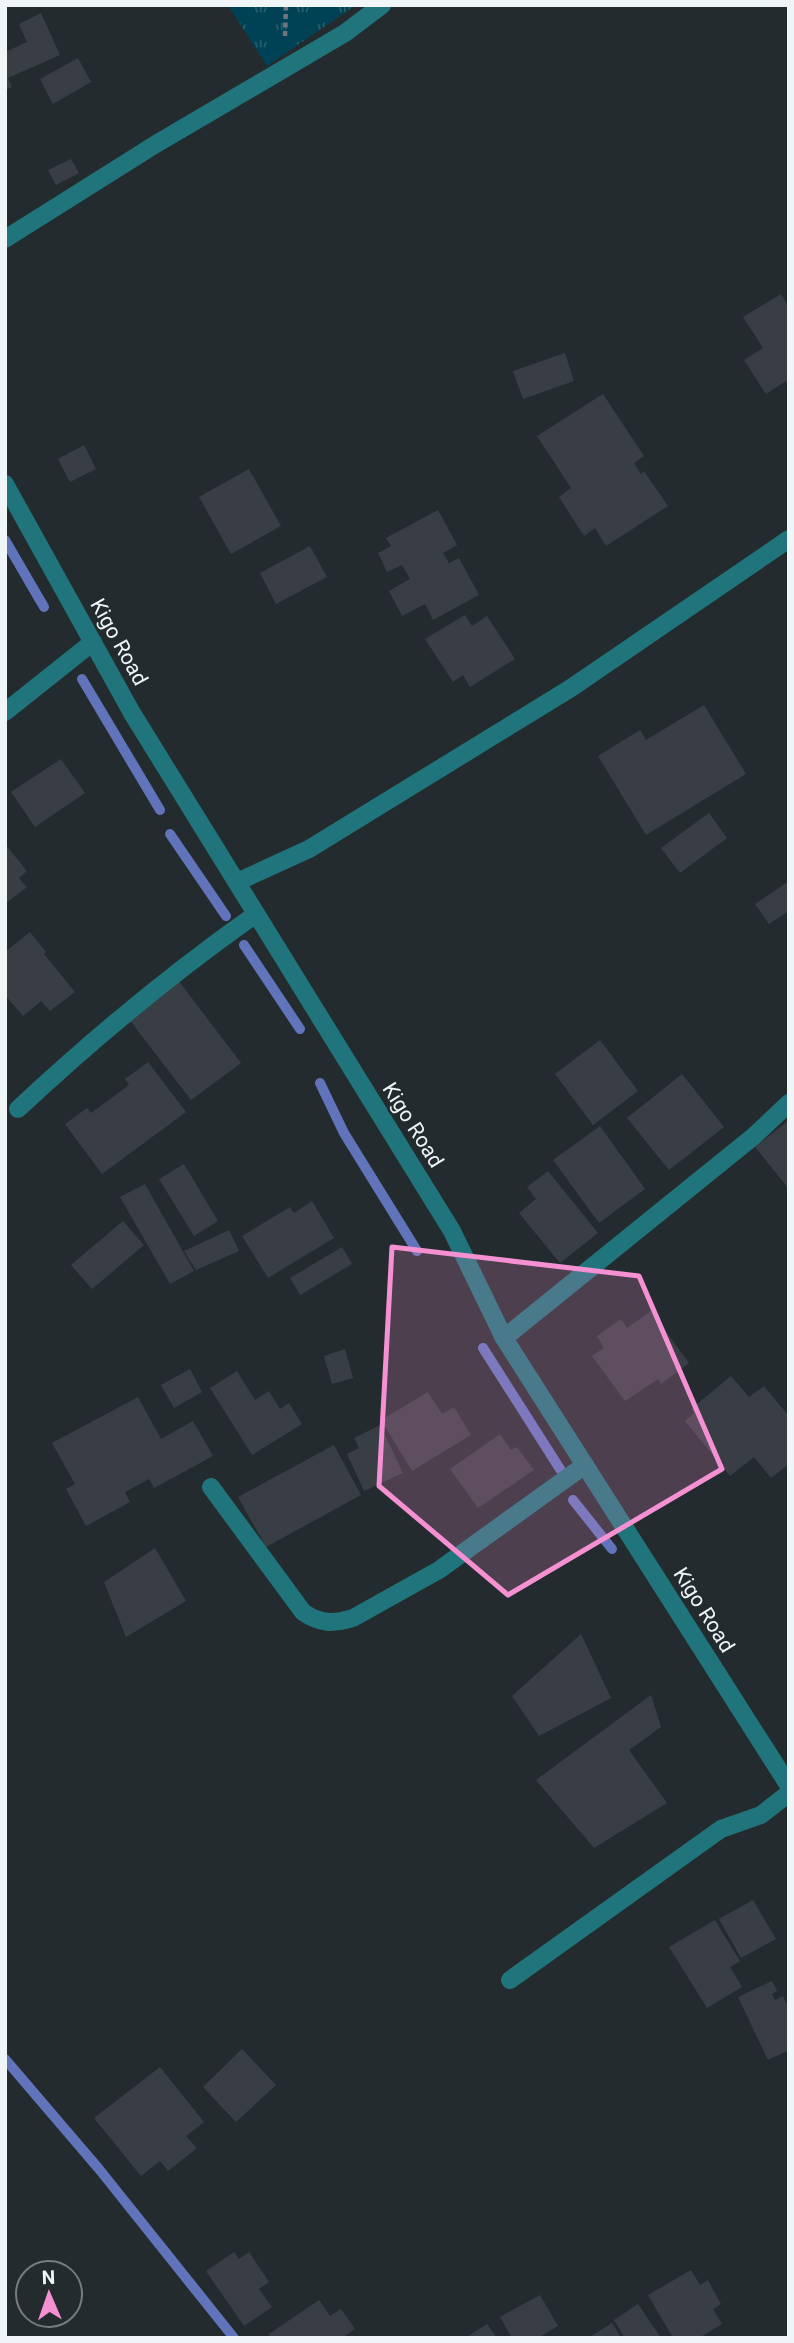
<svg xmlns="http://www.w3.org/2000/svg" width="794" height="2343" font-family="Roboto,sans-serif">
  <defs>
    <pattern id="grass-tufts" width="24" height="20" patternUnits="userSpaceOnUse" patternTransform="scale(1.75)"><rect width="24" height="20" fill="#004255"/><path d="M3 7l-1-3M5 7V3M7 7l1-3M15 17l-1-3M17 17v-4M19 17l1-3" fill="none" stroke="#265e6e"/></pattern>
  </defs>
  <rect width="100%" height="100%" fill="#242b2e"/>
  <path fill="url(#grass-tufts)" d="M 228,5 L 356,5 L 267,66 Z"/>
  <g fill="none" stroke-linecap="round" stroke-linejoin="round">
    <g stroke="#6173bb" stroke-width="10">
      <path d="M 5,540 L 44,607"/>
      <path d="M 82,679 L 160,810"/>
      <path d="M 170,834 L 226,916"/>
      <path d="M 244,945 L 300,1029"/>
      <path d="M 320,1083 L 344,1133 L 417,1251"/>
      <path d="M 483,1348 L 560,1469"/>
      <path d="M 573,1500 L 612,1549"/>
      <path d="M 5,2059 L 99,2169 L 234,2338"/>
    </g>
  </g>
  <g fill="#393e44">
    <path d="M 41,13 L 60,55 L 8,78 L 12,87 L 5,90 L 5,52 L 27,42 L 19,24 Z"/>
    <path d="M 78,58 L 91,82 L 53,104 L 40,79 Z"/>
    <path d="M 71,159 L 79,173 L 56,185 L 48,170 Z"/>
    <path d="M 781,294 L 787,304 L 789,303 L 789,387 L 786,381 L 766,394 L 744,360 L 763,348 L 743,317 Z"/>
    <path d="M 565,353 L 574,381 L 523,399 L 513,371 Z"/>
    <path d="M 603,394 L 644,456 L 634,463 L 641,474 L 644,471 L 668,506 L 606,546 L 595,528 L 584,536 L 559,497 L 571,488 L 537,436 Z"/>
    <path d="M 84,445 L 96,469 L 70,482 L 58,459 Z"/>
    <path d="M 249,469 L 281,526 L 231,554 L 199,497 Z"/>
    <path d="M 438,510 L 457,545 L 443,553 L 449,563 L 459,558 L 479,595 L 433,620 L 425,604 L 402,616 L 389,591 L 410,579 L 402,565 L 387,572 L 378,553 L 391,546 L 386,538 Z"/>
    <path d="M 310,546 L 327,577 L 276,604 L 260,573 Z"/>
    <path d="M 465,615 L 472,626 L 487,616 L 515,659 L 470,687 L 463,675 L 453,682 L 425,639 Z"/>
    <path d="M 704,705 L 746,774 L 646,835 L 598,756 L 640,730 L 646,740 Z"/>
    <path d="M 61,759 L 85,793 L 35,827 L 11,792 Z"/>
    <path d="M 709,813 L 727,838 L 680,873 L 661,848 Z"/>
    <path d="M 5,844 L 27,871 L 19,878 L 27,887 L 5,904 Z"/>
    <path d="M 789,881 L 789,911 L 769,924 L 755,904 Z"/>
    <path d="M 30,932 L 46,952 L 44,954 L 75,992 L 50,1011 L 41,1001 L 23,1016 L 5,995 L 5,952 Z"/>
    <path d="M 178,980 L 241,1063 L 191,1100 L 128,1018 Z"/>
    <path d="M 600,1040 L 638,1091 L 593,1125 L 555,1074 Z"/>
    <path d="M 148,1062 L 186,1112 L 102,1174 L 65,1124 L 87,1108 L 91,1113 L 129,1085 L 125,1079 Z"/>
    <path d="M 682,1074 L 724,1127 L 669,1170 L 627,1118 Z"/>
    <path d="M 789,1120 L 789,1189 L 755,1147 Z"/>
    <path d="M 600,1126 L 645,1189 L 599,1223 L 553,1160 Z"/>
    <path d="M 184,1164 L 218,1221 L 194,1236 L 159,1179 Z"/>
    <path d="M 548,1171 L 598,1233 L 560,1263 L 519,1213 L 536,1199 L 527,1187 Z"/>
    <path d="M 145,1184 L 194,1271 L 170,1284 L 120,1197 Z"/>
    <path d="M 312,1201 L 334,1238 L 268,1278 L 242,1236 L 290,1207 L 294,1213 Z"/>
    <path d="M 123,1221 L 144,1245 L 92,1289 L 71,1265 Z"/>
    <path d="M 229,1230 L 239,1251 L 196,1270 L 184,1251 Z"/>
    <path d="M 342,1247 L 352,1264 L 300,1295 L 290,1278 Z"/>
    <path d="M 651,1311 L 689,1363 L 661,1384 L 658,1379 L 625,1401 L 592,1356 L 604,1348 L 597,1336 L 621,1319 L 627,1328 Z"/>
    <path d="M 345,1349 L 353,1378 L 332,1384 L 324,1356 Z"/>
    <path d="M 190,1369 L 202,1392 L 174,1408 L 161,1385 Z"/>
    <path d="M 237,1371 L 255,1400 L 269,1391 L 280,1409 L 289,1403 L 302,1424 L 252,1455 L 210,1388 Z"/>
    <path d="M 731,1376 L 749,1397 L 764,1386 L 789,1416 L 789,1464 L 771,1478 L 754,1457 L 730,1476 L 685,1421 L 694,1413 L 691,1409 Z"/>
    <path d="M 428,1392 L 442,1414 L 454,1407 L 471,1435 L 412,1471 L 381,1420 Z"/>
    <path d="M 138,1397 L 161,1439 L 193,1421 L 213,1456 L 154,1488 L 149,1479 L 125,1492 L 130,1502 L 86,1526 L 66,1489 L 75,1484 L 52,1443 Z"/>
    <path d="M 380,1425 L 403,1473 L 364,1491 L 347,1454 L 359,1448 L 354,1438 Z"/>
    <path d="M 500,1434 L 511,1450 L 517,1447 L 534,1470 L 478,1508 L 450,1469 Z"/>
    <path d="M 334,1445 L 361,1495 L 266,1547 L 238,1497 Z"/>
    <path d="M 155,1548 L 186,1601 L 126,1637 L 104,1582 Z"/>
    <path d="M 581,1634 L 611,1698 L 539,1736 L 512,1696 Z"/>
    <path d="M 651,1695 L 661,1727 L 629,1750 L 667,1803 L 594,1848 L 536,1780 Z"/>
    <path d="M 753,1900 L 776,1939 L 741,1958 L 719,1919 Z"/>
    <path d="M 715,1920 L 740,1961 L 730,1967 L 742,1987 L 707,2008 L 669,1947 Z"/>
    <path d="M 772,1981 L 777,1991 L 772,1994 L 775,2000 L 783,1996 L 789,2008 L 789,2050 L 768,2060 L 738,1997 Z"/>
    <path d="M 242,2049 L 276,2085 L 236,2122 L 203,2087 Z"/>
    <path d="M 160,2067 L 204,2122 L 186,2136 L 197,2148 L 168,2171 L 160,2161 L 141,2176 L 94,2118 Z"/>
    <path d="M 234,2252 L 239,2259 L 249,2252 L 269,2282 L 259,2289 L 272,2307 L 244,2326 L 206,2271 Z"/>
    <path d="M 691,2270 L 700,2285 L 708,2280 L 721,2304 L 713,2309 L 722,2324 L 699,2338 L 673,2338 L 648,2295 Z"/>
    <path d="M 540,2295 L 558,2326 L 538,2338 L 512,2338 L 500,2317 Z"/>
    <path d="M 319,2300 L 330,2316 L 341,2309 L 355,2329 L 342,2338 L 271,2338 L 269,2334 Z"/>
    <path d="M 638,2304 L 661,2338 L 625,2338 L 614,2320 Z"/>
    <path d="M 612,2323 L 621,2338 L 588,2338 Z"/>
    <path d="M 487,2324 L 497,2338 L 465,2338 Z"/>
  </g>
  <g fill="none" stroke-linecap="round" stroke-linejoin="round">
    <path stroke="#6f7578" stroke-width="4.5" stroke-dasharray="5 3.5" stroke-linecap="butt" d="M 285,36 L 286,5"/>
    <g stroke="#1f757b" stroke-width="18">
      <path d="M 5,239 L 156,144 L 345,33 L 382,5"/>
      <path d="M 5,484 L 132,713 L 452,1231 L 504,1338 L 789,1786"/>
      <path d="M 5,712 L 93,642"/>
      <path d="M 237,882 L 309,849 L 571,688 L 789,539"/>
      <path d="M 18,1109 C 93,1039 172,973 256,914"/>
      <path d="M 504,1338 L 754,1136 L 789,1103"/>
      <path d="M 211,1487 L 303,1612 C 320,1624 333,1624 353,1618 L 439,1570 L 585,1465"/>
      <path d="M 510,1980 L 721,1829 L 761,1815 L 789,1793"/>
    </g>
  </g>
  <path fill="#f591d2" fill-opacity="0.2" stroke="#f591d2" stroke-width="5" stroke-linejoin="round" d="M 392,1247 L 639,1276 L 722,1469 L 508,1595 L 379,1486 Z"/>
  <g text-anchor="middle" stroke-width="5" stroke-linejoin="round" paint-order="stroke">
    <g font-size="21" fill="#f0f5f7" stroke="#242b2e">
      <text transform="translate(119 642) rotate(61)" y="7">Kigo Road</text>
      <text transform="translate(413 1125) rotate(58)" y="7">Kigo Road</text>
      <text transform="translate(704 1610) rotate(58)" y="7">Kigo Road</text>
    </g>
  </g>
  <rect width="794" height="2343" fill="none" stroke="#f0f5f7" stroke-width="14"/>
  <g transform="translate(49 2294) rotate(358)"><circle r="33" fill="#242b2e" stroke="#767c7e" stroke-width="2"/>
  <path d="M0-5L12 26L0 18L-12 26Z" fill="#f591d2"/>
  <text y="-10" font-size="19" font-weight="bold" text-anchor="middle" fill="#f0f5f7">N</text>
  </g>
</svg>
